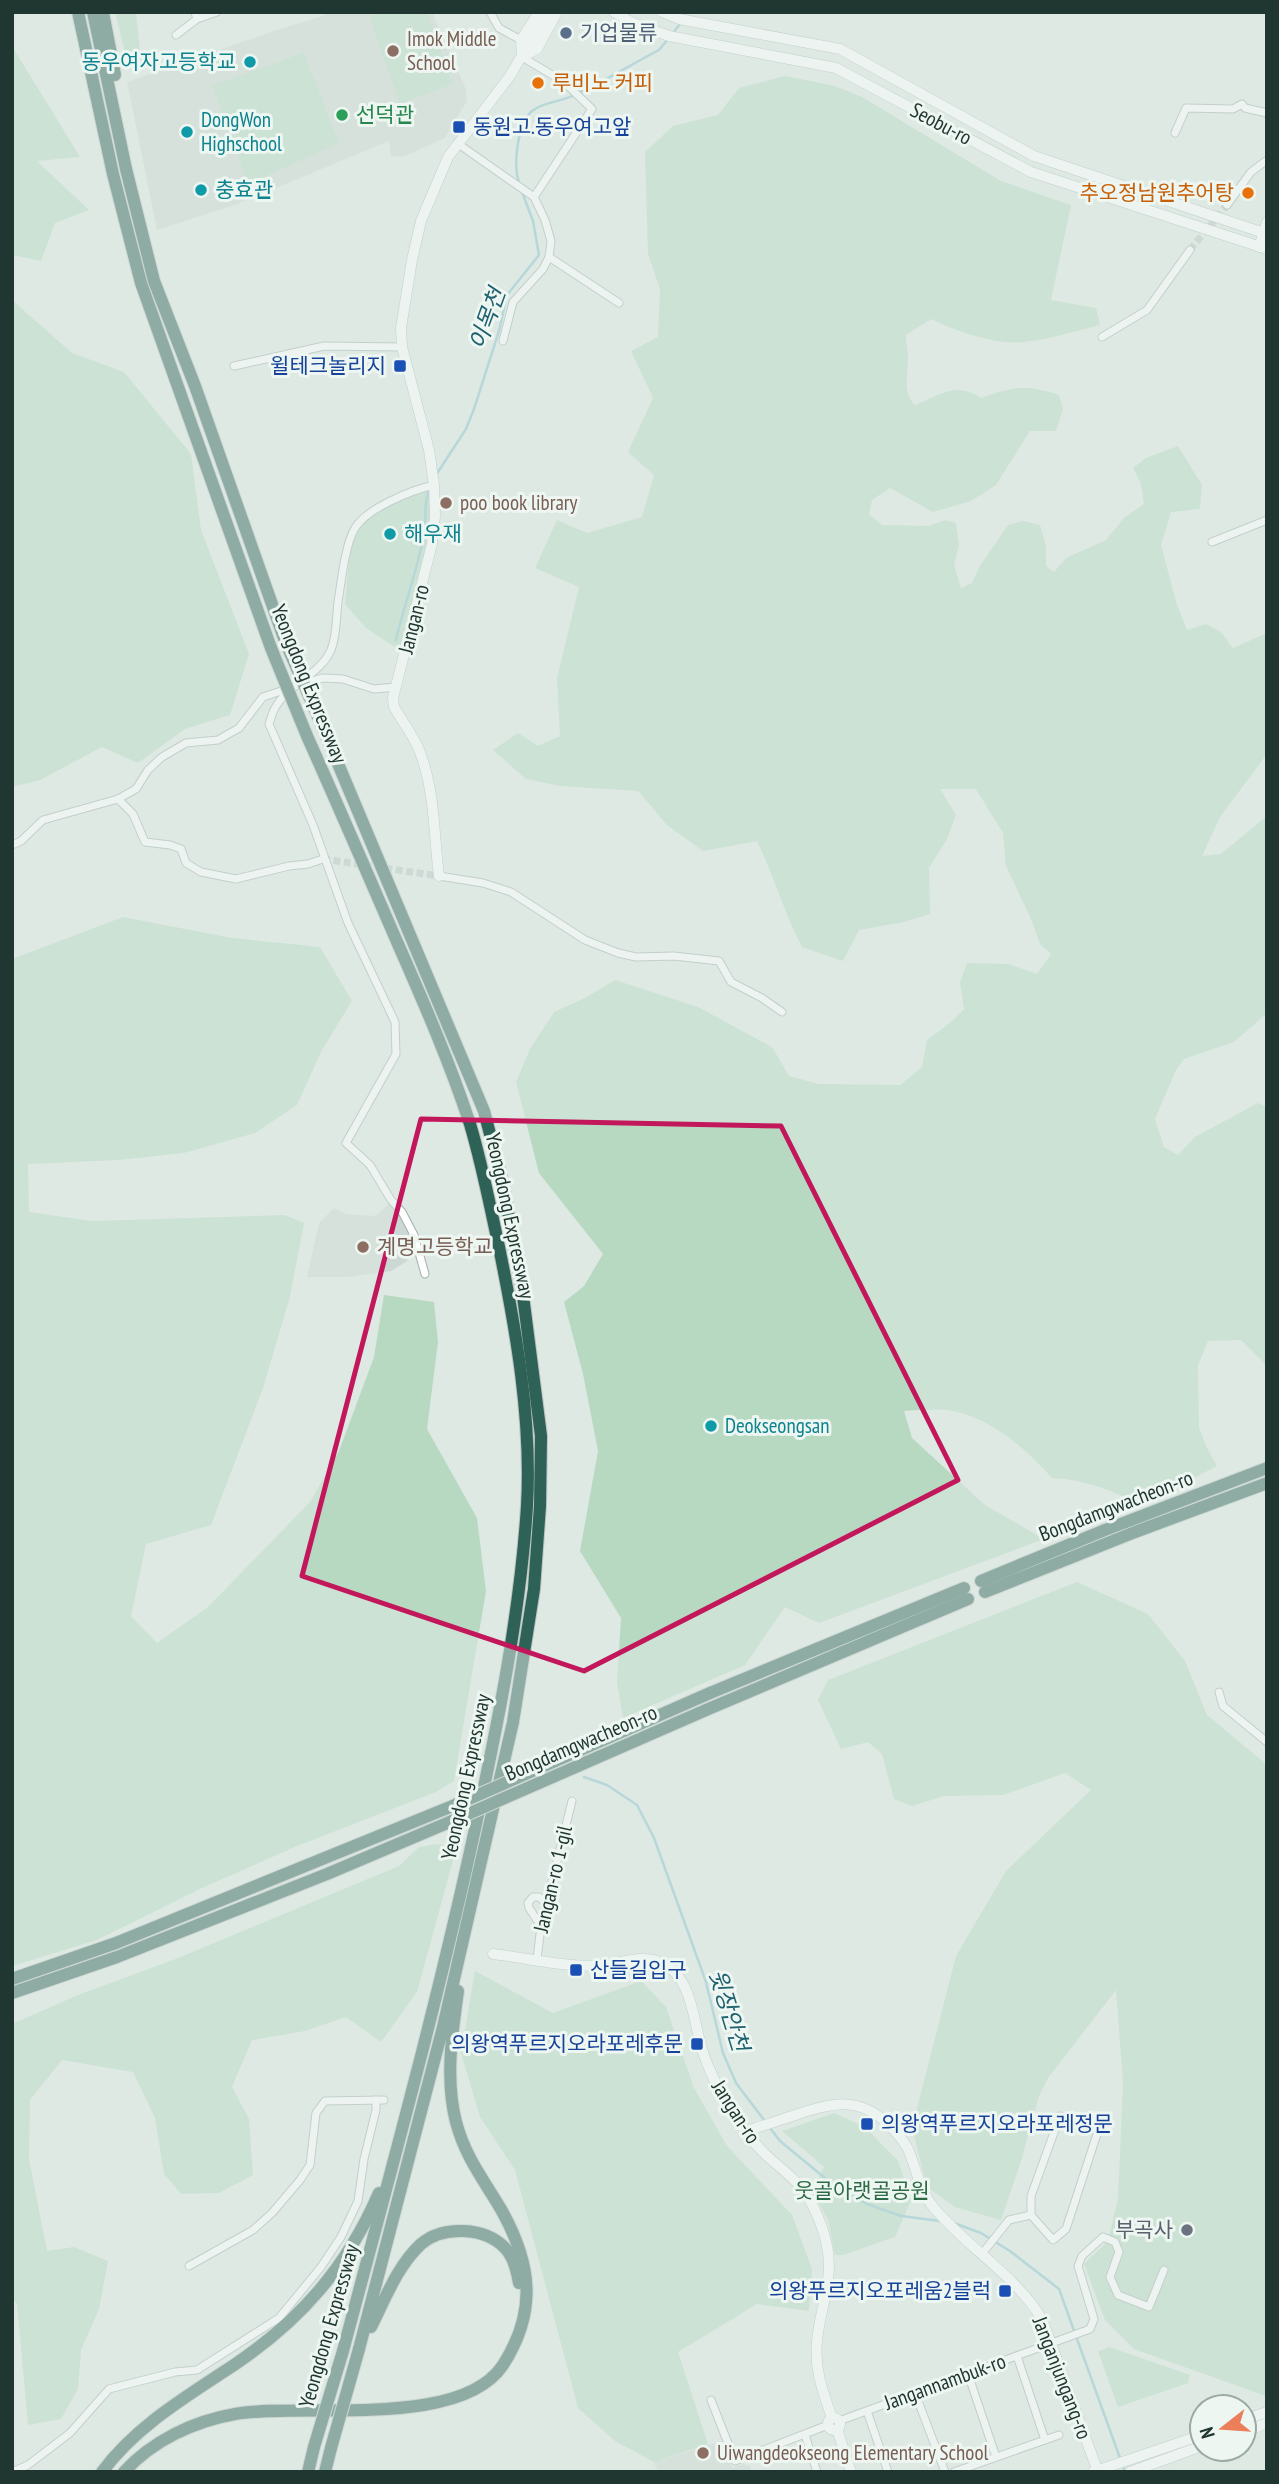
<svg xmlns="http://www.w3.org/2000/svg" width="1279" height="2484" font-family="'PT Sans Narrow','Noto Sans KR',sans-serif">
  <rect width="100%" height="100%" fill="#dee9e4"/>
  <g fill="#ccd8d3">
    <path d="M 327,12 L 432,12 L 465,87 L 467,101 L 445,138 L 403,157 L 391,156 L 389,141 L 238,204 L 157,230 L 127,82 L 280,29 L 323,16 Z"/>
    <path d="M 391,1202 L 417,1234 L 407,1261 L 391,1271 L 349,1277 L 307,1277 L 319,1223 L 334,1208 L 347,1214 L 376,1216 Z"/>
    <path d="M 721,2441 L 732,2468 L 743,2464 L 750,2466 L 752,2472 L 658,2472 L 654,2462 Z"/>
  </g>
  <g fill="#b7d9c1">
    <path d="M 115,12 L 136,12 L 140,51 L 127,60 Z"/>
    <path d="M 382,12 L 427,12 L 453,84 L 400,104 L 369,17 Z"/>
    <path d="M 12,46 L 80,157 L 37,161 L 89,210 L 55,223 L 41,261 L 12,255 Z"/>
    <path d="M 304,53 L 339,143 L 248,184 L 212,85 Z"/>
    <path d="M 785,76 L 835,86 L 862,97 L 1001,181 L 1071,205 L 1051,300 L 1096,308 L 1100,325 C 1070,332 1035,345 1004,342 C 978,339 953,329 931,319 L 906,335 C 906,343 908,351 908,359 C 908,376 902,391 915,405 C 941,395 956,381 981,398 C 1014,387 1024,384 1059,395 L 1063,409 L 1056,431 L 1030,431 L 996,485 L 971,501 L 933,512 L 890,488 L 872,500 L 869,514 L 882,525 L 929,526 L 945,520 L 956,523 L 959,545 L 954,565 L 961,588 L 972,583 L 980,566 L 1008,525 L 1023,521 L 1040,525 L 1046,546 L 1046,566 L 1054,572 L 1066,558 L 1106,540 L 1124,518 L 1144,504 L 1141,484 L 1133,468 L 1146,458 L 1178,446 L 1202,485 L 1200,509 L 1171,512 L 1161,545 L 1177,605 L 1187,630 L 1206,624 L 1221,632 L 1233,648 L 1267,633 L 1267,754 L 1220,817 L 1202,856 L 1221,854 L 1267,816 L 1267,1013 L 1234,1042 L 1184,1059 L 1176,1070 L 1155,1119 L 1164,1147 L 1178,1155 L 1195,1137 L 1258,1103 L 1267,1107 L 1267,1366 L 1241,1340 L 1208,1341 L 1198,1365 L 1199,1428 L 1207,1448 L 1217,1466 L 1180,1485 L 1128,1499 C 1104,1487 1079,1479 1052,1478 C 1025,1448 994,1420 953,1411 C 938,1408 919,1410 904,1411 L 912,1438 L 985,1505 L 1044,1539 L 819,1623 L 785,1607 L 745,1665 L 623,1718 L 617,1683 L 621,1618 L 580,1551 L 598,1451 L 583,1374 L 564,1302 L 584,1286 L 603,1254 L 539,1173 L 516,1082 L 530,1049 L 554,1012 L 585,998 L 615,980 L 698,1007 L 772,1047 L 789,1076 L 819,1084 L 900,1085 L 922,1067 L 927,1040 L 950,1023 L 964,1009 L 960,982 L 967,963 L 1008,964 L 1037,974 L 1051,954 L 1040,944 L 1031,919 L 1006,866 L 1003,833 L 976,789 L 940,789 L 956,815 L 947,839 L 929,868 L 930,914 L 904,922 L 859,930 L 843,961 L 802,947 C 784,913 774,876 757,841 L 703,851 L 667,825 L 638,791 L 560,786 L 526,779 L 493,750 L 518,733 L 538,746 L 560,736 L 557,678 L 579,587 L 535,568 L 557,520 L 587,533 L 642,517 L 654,475 L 628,452 L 653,398 L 631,351 L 658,337 L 660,289 L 648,254 L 645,152 L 673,126 L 718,115 L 739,88 Z"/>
    <path d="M 12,300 L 72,353 L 124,372 L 191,454 L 201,530 L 249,654 L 230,715 L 185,729 L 138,763 L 102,747 L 40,780 L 12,787 Z"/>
    <path d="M 432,490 L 427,543 L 401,651 L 366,628 L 345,604 C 347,587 348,553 354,538 C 364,511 407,497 432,490 Z"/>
    <path d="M 123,917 L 232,938 L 320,947 L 352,1001 L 322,1050 L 297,1105 L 255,1133 L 184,1153 L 118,1160 L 28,1164 L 29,1212 L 92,1221 L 285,1215 L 304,1223 L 290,1297 L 263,1388 L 211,1525 L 146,1544 L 131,1616 L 157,1643 L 208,1607 L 310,1502 L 339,1451 L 374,1357 L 384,1295 L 434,1302 L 438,1342 L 427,1429 L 477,1518 L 486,1591 L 454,1781 L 436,1792 L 297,1846 L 202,1888 L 97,1940 L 12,1966 L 12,959 Z"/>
    <path d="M 1077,1582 L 1148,1614 L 1185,1661 L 1207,1715 L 1267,1765 L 1266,2396 L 1134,2349 L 1105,2320 L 1084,2264 L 1108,2241 L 1118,2199 L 1123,2082 L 1116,1990 L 1048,2078 L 1039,2096 L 1022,2158 L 1001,2220 L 955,2207 L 927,2187 L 912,2128 L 956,1956 L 1006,1871 L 1091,1790 L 1065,1773 L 1003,1795 L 944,1796 L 912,1806 L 894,1799 L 882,1754 L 868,1742 L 841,1749 L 818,1700 L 828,1680 Z"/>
    <path d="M 437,1844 L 457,1846 L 417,1992 L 381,2042 L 346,2017 L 305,2031 L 252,2040 L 232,2087 L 249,2119 L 253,2175 L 219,2193 L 181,2194 L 164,2174 L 155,2118 L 133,2072 L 62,2060 L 30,2100 L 29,2159 L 47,2251 L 74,2247 L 108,2261 L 99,2309 L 81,2350 L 78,2389 L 61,2419 L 28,2425 L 17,2304 L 12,2298 L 12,2024 L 78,1995 L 173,1960 L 399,1866 L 419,1847 Z"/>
    <path d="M 475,1971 L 553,2013 L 641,1981 L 666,2007 L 694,2088 L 727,2146 L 792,2215 L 812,2269 L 809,2311 L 757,2304 L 678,2352 L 708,2444 L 654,2462 L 615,2441 L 578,2408 L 515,2170 L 480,2117 L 461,2053 Z"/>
    <path d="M 834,2113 L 865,2127 L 898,2161 L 911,2200 L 895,2237 L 843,2255 L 835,2255 L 828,2220 L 812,2191 L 824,2167 L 782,2131 Z"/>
    <path d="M 1109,2347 L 1190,2375 L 1188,2383 L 1118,2407 L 1098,2351 Z"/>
  </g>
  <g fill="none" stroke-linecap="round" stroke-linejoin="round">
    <g stroke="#87c1cc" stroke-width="2.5">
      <path d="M 672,34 L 681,23"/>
      <path d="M 519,183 C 513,164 517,125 532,111 C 543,102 560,102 572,96 C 602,83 630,65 659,50 L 668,39"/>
      <path d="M 436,475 L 466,429 L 474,409 L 499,331 L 507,295 L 539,255 L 533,221 L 522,192"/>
      <path d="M 396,640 C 404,605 417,571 424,535 C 427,520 423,502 430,488"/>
      <path d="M 584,1777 L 607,1785 L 637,1805 L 654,1838 L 706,1982 L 723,2053 L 736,2083 L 780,2141 L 837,2188 L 867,2204 L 901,2216 L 940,2221"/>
      <path d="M 954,2223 L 981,2233 L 1010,2251 L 1059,2289 L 1125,2472"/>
    </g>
    <g stroke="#b8c5c0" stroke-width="7" stroke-dasharray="7 3.5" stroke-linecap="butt">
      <path d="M 1190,250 L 1227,205"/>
      <path d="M 323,859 L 439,876"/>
    </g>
    <defs>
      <g id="street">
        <path d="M 195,12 L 197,19 L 217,12"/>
        <path d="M 490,12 L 499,28 L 521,40"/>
        <path d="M 176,35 L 197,19"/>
        <path d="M 522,57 L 564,82 L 592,109 L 534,197"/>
        <path d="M 1175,133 L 1186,108 L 1233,109 L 1242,104 L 1245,108 L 1267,113"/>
        <path d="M 457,143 L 534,197 L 545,220 L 551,241 L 549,257 L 543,269 L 513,302 L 503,341"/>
        <path d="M 1227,205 L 1251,172 L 1267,160"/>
        <path d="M 549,257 L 619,303"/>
        <path d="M 1102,337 L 1147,310 L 1190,250"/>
        <path d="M 234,366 L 324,346 L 402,347"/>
        <path d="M 1212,542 L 1267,520"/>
        <path d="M 301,684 L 323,678 L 343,679 L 374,689 L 396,687"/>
        <path d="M 118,799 L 133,814 L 145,842 L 170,845 L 181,849 L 186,863 L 201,872 L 236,879 L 289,866 L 308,864 L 323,859"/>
        <path d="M 12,845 L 21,841 L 43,820 L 118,799 L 136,789 L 148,770 L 162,757 L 186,743 L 218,740 L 239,728 L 263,697 L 290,688"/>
        <path d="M 439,876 L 483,883 L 511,892 L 585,940 L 618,953 L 636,957 L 674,956 L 719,961 L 731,982 L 762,998 L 782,1012"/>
        <path d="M 425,1274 L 414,1235 L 402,1212 L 391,1200 L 370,1165 L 346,1143 L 396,1054 L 395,1022 L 348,923 L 313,825 L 269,724 C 271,719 272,713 275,708 C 287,685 320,675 331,650 C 337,635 336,618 338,602 C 341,584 345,544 355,528 C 367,508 412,490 434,485"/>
        <path d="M 1219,1692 L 1223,1706 L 1267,1742"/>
        <path d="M 541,1926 L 529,1908 L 528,1903 L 533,1897 L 539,1897 L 547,1904"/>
        <path d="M 537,1959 L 541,1926 L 572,1801"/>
        <path d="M 981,2255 L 1009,2220 L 1031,2215 L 1053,2240 L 1066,2229 L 1098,2131 L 1060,2116 L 1031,2196 L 1031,2215"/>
        <path d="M 189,2266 L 253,2230 L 272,2213 L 300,2180 L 310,2165 L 316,2113 L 325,2101 L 384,2100"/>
        <path d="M 1017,2356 L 1045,2440"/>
        <path d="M 968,2374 L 996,2457"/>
        <path d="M 915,2393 L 945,2472"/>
        <path d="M 711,2400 L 735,2461 L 828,2425"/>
        <path d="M 867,2411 L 888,2472"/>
        <path d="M 839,2421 L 1090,2329 L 1094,2319 L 1078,2266 L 1082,2256 L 1103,2237 L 1115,2242 L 1119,2252 L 1110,2277 L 1118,2295 L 1149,2307 L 1164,2270"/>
        <path d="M 805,2435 L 817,2472"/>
        <path d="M 12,2472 L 28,2465 L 70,2433 L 109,2389 L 175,2372 L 197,2370 L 279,2318 L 321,2267 L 341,2237 L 358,2201 L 364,2159 L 376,2110 L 376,2100"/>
        <path d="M 954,2472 L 1059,2435"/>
      </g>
      <g id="secondary">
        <path d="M 539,12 L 521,40 L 522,57 L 537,49 L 557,12"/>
        <path d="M 614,12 L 633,23 L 669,36 L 836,68 L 1031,172 L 1267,249"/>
        <path d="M 662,12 L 679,19 L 840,49 L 1034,156 L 1267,234"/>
        <path d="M 1259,247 L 1267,222"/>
        <path d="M 439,876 C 434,837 435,798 423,761 C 418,742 404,724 394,707 L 393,698 L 432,544 L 435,516 L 434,485 L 429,450 L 402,347 L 401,328 L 412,260 L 421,221 L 448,157 L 510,76 L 547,12"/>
        <path d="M 493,1954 C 529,1958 575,1970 610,1964 C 627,1961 644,1955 662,1963 C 690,1976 693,2015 700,2042 C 704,2058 712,2076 720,2091 C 729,2110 748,2137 763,2152 C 774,2163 787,2172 798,2184 C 812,2199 823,2226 827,2246 C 834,2280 820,2308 817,2341 C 814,2369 823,2392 832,2418"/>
        <path d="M 747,2131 C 764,2125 781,2120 798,2114 C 834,2103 858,2096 888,2124 C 896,2132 903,2139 908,2149 C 917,2170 919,2190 934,2208 C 967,2247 1015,2275 1042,2319 L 1098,2472"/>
        <circle cx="834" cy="2424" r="6"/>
        <path d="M 1244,2420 L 1267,2412"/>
        <path d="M 837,2429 L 851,2472"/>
        <path d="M 1244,2432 L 1267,2423"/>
        <path d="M 1093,2472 L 1202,2435"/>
        <path d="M 1130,2472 L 1202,2446"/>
      </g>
      <g id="highway">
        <path d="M 78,12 L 113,174 L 141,283 L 271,648"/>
        <path d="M 93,12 L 126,169 L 154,281 L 195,386 L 285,641"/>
        <path d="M 103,12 L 115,75"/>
        <path d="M 323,728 L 484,1111 L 502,1180 L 522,1288 L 541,1436 L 540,1506 L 534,1589 L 513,1722 L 443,2027 L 359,2349"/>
        <path d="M 307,736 C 338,805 368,875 398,944 C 424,1003 450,1063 470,1124 C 482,1164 490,1206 499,1247 C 516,1330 532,1420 527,1506 C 520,1615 498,1723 475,1829 C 437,2005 389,2178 343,2351"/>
        <path d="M 981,1581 L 1105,1530 L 1267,1468"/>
        <path d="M 985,1592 L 1135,1532 L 1267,1483"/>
        <path d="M 710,1693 L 964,1588"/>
        <path d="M 706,1710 L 968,1599"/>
        <path d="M 12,1979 L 116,1943 L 455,1805"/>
        <path d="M 12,1993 L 117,1957 L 327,1874 L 452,1821"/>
        <path d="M 371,2327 C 385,2299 398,2265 421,2244 C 443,2225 485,2227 505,2248 C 514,2257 517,2271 519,2283"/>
        <path d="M 102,2472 C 136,2426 187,2396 234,2365 C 301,2320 347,2267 379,2193"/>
        <path d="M 124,2472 C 152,2441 194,2421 235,2414 C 303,2402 460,2430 503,2365 C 537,2312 532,2265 502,2211 C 484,2180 466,2159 456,2122 C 445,2079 452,2034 458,1991"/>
        <path d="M 308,2472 L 314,2447"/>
        <path d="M 325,2472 L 331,2448"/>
      </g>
    </defs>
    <use href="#street" stroke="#a1b0ab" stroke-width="9"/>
    <use href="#secondary" stroke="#9eb4ac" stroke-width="11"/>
    <use href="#highway" stroke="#bcc3c1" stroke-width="14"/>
    <use href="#street" stroke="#fff" stroke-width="7"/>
    <use href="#secondary" stroke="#fff" stroke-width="10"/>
    <use href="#highway" stroke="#2e6257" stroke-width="12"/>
    <defs>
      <g id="highway-bridge">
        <path d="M 285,641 L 323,728"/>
        <path d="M 271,648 L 307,736"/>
        <path d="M 455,1805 L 710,1693"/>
        <path d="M 452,1821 L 706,1710"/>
        <path d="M 314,2447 L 343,2351"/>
        <path d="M 331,2448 L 359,2349"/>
      </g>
    </defs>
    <use href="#highway-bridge" stroke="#bcc3c1" stroke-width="14" stroke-linecap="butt"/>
    <use href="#highway-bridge" stroke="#2e6257" stroke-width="12"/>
  </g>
  <path d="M0 0H1279V2484H0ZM 421,1119 L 781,1126 L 958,1480 L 584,1671 L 302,1576 Z" fill="#dee9e4" fill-opacity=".55" fill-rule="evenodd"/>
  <path fill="none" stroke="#c2185b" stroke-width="5" stroke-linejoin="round" d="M 421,1119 L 781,1126 L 958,1480 L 584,1671 L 302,1576 Z"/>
  <circle fill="#5c6f8a" stroke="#eef6f2" stroke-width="2.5" cx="566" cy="33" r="7"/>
  <g fill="#8d6e63" stroke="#eef6f2" stroke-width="2.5">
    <circle cx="393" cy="51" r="7"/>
    <circle cx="446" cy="503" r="7"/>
    <circle cx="363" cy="1247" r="7"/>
    <circle cx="703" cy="2453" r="7"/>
  </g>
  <g fill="#0f9aa8" stroke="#eef6f2" stroke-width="2.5">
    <circle cx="250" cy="62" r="7"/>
    <circle cx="187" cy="132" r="7"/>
    <circle cx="201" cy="190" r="7"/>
    <circle cx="390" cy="534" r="7"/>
    <circle cx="711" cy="1426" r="7"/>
  </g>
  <g fill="#e8710a" stroke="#eef6f2" stroke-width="2.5">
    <circle cx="538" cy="83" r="7"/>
    <circle cx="1248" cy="193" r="7"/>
  </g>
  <circle fill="#2e9e5b" stroke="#eef6f2" stroke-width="2.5" cx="342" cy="115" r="7"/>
  <g fill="#1a4fb4" stroke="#eef6f2" stroke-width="2.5">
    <rect x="452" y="120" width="14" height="14" rx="3.5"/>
    <rect x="393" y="359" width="14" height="14" rx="3.5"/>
    <rect x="569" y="1963" width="14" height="14" rx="3.5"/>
    <rect x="690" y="2037" width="14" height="14" rx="3.5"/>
    <rect x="860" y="2117" width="14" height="14" rx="3.5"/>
    <rect x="998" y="2284" width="14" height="14" rx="3.5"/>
  </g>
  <circle fill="#6b7280" stroke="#eef6f2" stroke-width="2.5" cx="1187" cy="2230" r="7"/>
  <g text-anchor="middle" stroke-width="6" stroke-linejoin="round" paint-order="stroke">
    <g font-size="21" fill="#4e5e75" stroke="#eef6f2" text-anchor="start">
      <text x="580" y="40">기업물류</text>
    </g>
    <g font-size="21" fill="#785e54" stroke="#eef6f2" text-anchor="start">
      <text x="407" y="46">Imok Middle<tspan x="407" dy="24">School</tspan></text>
      <text x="460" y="510">poo book library</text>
      <text x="377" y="1254">계명고등학교</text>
      <text x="717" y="2460">Uiwangdeokseong Elementary School</text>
    </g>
    <g font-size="21" fill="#0d838f" stroke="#eef6f2" text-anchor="start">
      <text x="236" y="69" text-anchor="end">동우여자고등학교</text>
      <text x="201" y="127">DongWon<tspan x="201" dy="24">Highschool</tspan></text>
      <text x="215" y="197">충효관</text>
      <text x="404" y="541">해우재</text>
      <text x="725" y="1433">Deokseongsan</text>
    </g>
    <g font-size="21" fill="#c56008" stroke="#eef6f2" text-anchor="start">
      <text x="552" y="90">루비노 커피</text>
      <text x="1234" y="200" text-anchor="end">추오정남원추어탕</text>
    </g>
    <g font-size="21" fill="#27864d" stroke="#eef6f2" text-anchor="start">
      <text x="356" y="122">선덕관</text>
    </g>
    <g font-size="21" fill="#203731" stroke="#eef6f2">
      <text transform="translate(941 124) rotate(28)" y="7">Seobu-ro</text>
      <text transform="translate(414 619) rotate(-76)" y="7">Jangan-ro</text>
      <text transform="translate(309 684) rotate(68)" y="7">Yeongdong Expressway</text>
      <text transform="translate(510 1216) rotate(78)" y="7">Yeongdong Expressway</text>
      <text transform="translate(1116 1506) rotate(-21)" y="7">Bongdamgwacheon-ro</text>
      <text transform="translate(581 1743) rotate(-23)" y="7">Bongdamgwacheon-ro</text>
      <text transform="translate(466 1777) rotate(-78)" y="7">Yeongdong Expressway</text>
      <text transform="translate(553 1879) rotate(-77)" y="7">Jangan-ro 1-gil</text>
      <text transform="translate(736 2112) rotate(57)" y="7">Jangan-ro</text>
      <text transform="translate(329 2326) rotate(-74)" y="7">Yeongdong Expressway</text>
      <text transform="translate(1062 2378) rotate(69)" y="7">Janganjungang-ro</text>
      <text transform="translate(945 2382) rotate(-20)" y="7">Jangannambuk-ro</text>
    </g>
    <g font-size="21" fill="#164399" stroke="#eef6f2" text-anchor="start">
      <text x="473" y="134">동원고.동우여고앞</text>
      <text x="386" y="373" text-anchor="end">윌테크놀리지</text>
      <text x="590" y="1977">산들길입구</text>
      <text x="683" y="2051" text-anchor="end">의왕역푸르지오라포레후문</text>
      <text x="881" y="2131">의왕역푸르지오라포레정문</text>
      <text x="991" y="2298" text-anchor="end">의왕푸르지오포레움2블럭</text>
    </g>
    <g font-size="21" fill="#2d6b46" stroke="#eef6f2">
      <text x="862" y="2198">웃골아랫골공원</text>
    </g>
    <g font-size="21" fill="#5b616d" stroke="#eef6f2" text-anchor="end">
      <text x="1173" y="2237">부곡사</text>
    </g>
    <g font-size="23" font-style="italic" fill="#1e616f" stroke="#eef6f2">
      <text transform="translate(487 319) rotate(-70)" y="8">이목천</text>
      <text transform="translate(729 2010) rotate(73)" y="8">윗장안천</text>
    </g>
  </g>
  <rect width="1279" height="2484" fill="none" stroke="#203731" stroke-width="28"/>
  <g transform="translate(1223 2428) rotate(253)"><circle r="33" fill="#eef6f2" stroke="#9caaa5" stroke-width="2"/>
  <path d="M0-5L12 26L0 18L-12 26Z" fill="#ea7f5a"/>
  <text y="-10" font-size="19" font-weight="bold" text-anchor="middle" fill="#203731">N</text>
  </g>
</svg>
